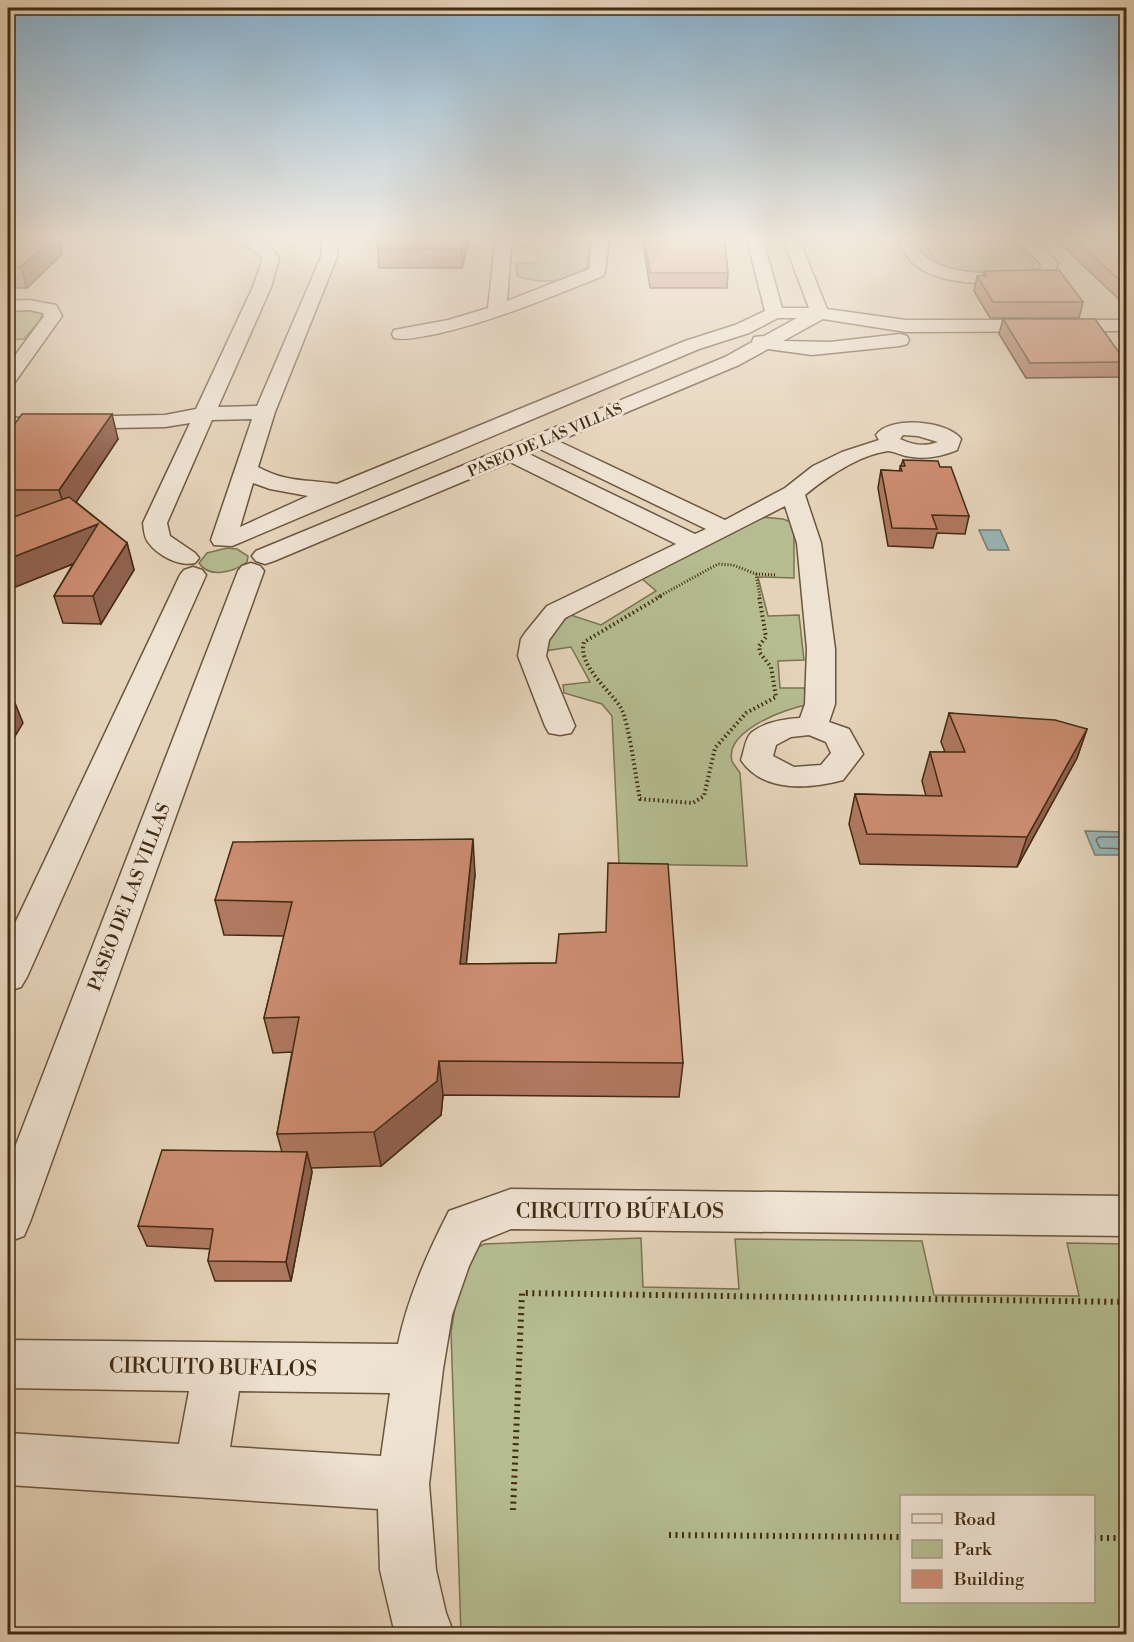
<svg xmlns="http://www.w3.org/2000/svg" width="1134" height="1642" font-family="'Libre Bodoni',serif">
  <rect width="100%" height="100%" fill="#e5d3b9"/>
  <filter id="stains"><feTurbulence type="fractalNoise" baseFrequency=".00333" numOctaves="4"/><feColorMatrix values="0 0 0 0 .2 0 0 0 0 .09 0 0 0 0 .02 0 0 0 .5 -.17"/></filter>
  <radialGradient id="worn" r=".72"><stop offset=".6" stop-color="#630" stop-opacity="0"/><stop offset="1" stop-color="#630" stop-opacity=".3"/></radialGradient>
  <g fill="#b4bc90" stroke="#7b7451" stroke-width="1.5" fill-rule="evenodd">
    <path d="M 516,236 L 588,236 L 588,266 C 573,285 537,283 517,276 L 516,264 L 538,262 L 538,248 L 518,248 Z"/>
    <path d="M 921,236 L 1007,236 L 1035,263 L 1032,269 C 1010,272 957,277 939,264 C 931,259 926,244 921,236 Z"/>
    <path d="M 39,309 L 44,311 L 38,323 L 24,339 L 8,340 L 8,310 Z"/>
    <path d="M 761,517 L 783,519 L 794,523 L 794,578 L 758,577 L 768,616 L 799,615 L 804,660 L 778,661 L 780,688 L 804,688 L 808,705 C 786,708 724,731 732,761 C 734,765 738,770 740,773 L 747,866 L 619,864 L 612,716 L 602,704 L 564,693 L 563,685 L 590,682 L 571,647 L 544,651 C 546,633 557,625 571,615 L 601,625 L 656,591 L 641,578 Z"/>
    <path d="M 227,548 L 237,549 L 248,556 L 247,562 C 234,572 209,579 199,563 L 207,553 Z"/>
    <path d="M 641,1238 L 643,1287 L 739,1289 L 735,1239 L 922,1241 L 934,1295 L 1079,1296 L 1067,1243 L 1126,1244 L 1126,1634 L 461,1634 L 451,1332 L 462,1266 L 471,1251 L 484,1244 ZM 902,1496 L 1094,1496 L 1094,1602 L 902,1602 Z"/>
  </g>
  <g fill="#98b6b7" stroke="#767e75" stroke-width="1.5">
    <path d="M 979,530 L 1000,530 L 1009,550 L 988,550 Z"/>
    <path d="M 1085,831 L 1126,832 L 1126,855 L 1095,855 Z"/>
  </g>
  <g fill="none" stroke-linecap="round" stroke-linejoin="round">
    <path stroke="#6d7064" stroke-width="1.5" d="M 1126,837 L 1099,837 L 1096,840 L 1100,848 L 1126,849"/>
    <defs>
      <g id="street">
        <path d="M 224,236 C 248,236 264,237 279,258 L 271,287 L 218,407 L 257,406 L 321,257 L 322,245 L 317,236 L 333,236 L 338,245 L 337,257 L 275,412 L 258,467 C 287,483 307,479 337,484 L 685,341 L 735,325 L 765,311 L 746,236 L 762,236 L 782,308 L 809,308 L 782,236 L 798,236 L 827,309 L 906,320 L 1126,320 L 1126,331 L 906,332 L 823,319 L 783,341 L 830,342 L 900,334 L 907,336 L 909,340 L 907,344 L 900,346 L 812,355 L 768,349 L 739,365 L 558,441 L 725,520 L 785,488 L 813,466 L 842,452 L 879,440 L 876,435 C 890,415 948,421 961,439 L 957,450 C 940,457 924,460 906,456 C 901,455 893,451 888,451 C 859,455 827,477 805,495 L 821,543 L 835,649 L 835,704 L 829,722 L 849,729 L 863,754 L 843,780 C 810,789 763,793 741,760 C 744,752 745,739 751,733 C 764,722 784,719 800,718 L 805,704 L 807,649 L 797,543 L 785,506 L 565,618 L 549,640 L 546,656 L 575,726 L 571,733 L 560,735 L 549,733 L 545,726 L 518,656 L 521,639 L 525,633 L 547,606 L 676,544 L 510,462 L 274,561 L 265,564 L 256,561 L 252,556 L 256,551 L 725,357 L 752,342 L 754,337 L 764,336 L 797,318 L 778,318 L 749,333 L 699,349 L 232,546 L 214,545 L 211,540 L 252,419 L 212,420 L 167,523 L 170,536 L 195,553 L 199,558 L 195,563 C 179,567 157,555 148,542 C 144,537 144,529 143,523 L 190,423 L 165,427 L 8,430 L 8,418 L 165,415 L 196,409 L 253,287 L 263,258 L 249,247 L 226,239 ZM 903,435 L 918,436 L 938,442 C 924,447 913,445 900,439 ZM 540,449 L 706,529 L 695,534 L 529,454 ZM 253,483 L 270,489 L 308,496 L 240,527 ZM 809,735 L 826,742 L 831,753 L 821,765 L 794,767 L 773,756 L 776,745 L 791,737 Z"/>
        <path d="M 496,236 L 512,236 L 507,301 L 589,269 L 593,236 L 609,236 L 605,272 L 603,276 C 548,298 494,321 436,334 C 423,336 407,341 394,338 L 392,334 L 394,330 L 448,320 L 488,308 Z"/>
        <path d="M 896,236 L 912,236 C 916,243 919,251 925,256 C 949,278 1010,275 1040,269 L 1041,264 L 1012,236 L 1030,236 L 1058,263 L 1053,277 C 1017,285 943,290 914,264 C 906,257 901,246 896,236 Z"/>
        <path d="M 29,300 L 56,305 L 62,316 L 15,382 L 8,384 L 8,365 L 44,316 L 43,313 L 29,310 L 8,311 L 8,301 Z"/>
        <path d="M 251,563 L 260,566 L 264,571 L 30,1222 L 24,1236 L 8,1242 L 8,1165 L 238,571 L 242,566 Z"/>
        <path d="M 193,567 L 202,570 L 206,575 L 27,977 L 21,987 L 8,991 L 8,938 L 180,575 L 184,570 Z"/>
        <path d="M 511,1189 L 1126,1196 L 1126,1236 L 511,1229 L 481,1241 L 469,1266 L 452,1315 L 443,1369 L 429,1484 L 436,1570 L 446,1613 L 454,1634 L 395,1634 L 380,1570 L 378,1509 L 8,1485 L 8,1433 L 179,1444 L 189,1391 L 8,1388 L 8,1340 L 398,1344 C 408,1297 427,1254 449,1211 ZM 239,1391 L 390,1393 L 381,1456 L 230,1447 Z"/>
      </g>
    </defs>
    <use href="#street" stroke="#6b553c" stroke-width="3"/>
    <g stroke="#422b12" stroke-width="3" stroke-dasharray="1 2" stroke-linecap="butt">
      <path d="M 756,574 L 777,575"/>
      <path d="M 658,597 L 718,564 L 733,565 L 756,574 L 760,597"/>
    </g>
    <path stroke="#422b12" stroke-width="4" stroke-dasharray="1.5 3" stroke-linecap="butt" d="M 661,596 L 584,642 C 577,665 610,690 621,708 C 629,722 636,780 640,799 L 693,803 L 704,796 L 715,748 L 746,713 L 776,697 L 771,667 L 760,653 L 759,646 L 766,637 L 759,596"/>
    <g stroke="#422b12" stroke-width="6" stroke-dasharray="2 4.5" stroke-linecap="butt">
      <path d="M 513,1510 L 522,1293 L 1126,1302"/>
      <path d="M 669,1535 L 902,1537"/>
      <path d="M 1094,1538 L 1126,1538"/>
    </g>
    <use href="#street" fill="#eee2d2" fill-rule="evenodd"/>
  </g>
  <g fill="#af7860" stroke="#422b12" stroke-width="1.5">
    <path d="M 8,236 L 62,254 L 27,288 L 8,288 Z"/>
    <path d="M 377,236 L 470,236 L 462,268 L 379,268 Z"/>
    <path d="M 642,236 L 724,236 L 728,273 L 727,288 L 650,288 Z"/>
    <path d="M 1052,236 L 1126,236 L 1126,306 Z"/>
    <path d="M 984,271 L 1083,302 L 1079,318 L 990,318 L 974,291 L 977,276 L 983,276 Z"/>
    <path d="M 1003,319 L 1126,361 L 1126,364 L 1123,377 L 1026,378 L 999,334 Z"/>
    <path d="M 8,433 L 118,439 L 76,502 L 127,543 L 134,570 L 101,624 L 63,623 L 54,596 L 73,564 L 8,590 L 8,519 L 17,516 L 8,516 Z"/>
    <path d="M 903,460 L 969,516 L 965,534 L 937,533 L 933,548 L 888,546 L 878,488 L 881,470 L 899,471 Z"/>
    <path d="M 949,713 L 1087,729 L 1077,758 L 1017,867 L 860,864 L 849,824 L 855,794 L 926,796 L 922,781 L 930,752 L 945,752 L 941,742 Z"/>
    <path d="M 475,874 L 466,964 L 556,963 L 606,932 L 683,1063 L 679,1097 L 443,1095 L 441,1115 L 381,1166 L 311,1168 L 312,1172 L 291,1281 L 215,1281 L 208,1261 L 210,1249 L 147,1246 L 138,1226 L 282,1152 L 277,1134 L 292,1052 L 273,1053 L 264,1018 L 284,936 L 224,935 L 215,900 Z"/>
  </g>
  <g fill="#8f624e" stroke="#422b12" stroke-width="1.5">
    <path d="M 54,236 L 58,236 L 62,254 L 27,288 L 21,267 Z"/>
    <path d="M 464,236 L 470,236 L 462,268 L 461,249 Z"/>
    <path d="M 112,414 L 118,439 L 67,516 L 59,490 Z"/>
    <path d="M 98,524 L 105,551 L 8,590 L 8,559 Z"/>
    <path d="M 127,543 L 134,570 L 101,624 L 93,596 Z"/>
    <path d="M 9,688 L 23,723 L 8,748 L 8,691 Z"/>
    <path d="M 1087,729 L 1077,758 L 1017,867 L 1027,837 Z"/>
    <path d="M 473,839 L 475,874 L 463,999 L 460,964 Z"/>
    <path d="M 439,1061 L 443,1095 L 441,1115 L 381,1166 L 374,1132 Z"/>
    <path d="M 307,1152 L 312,1172 L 291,1281 L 286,1262 Z"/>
  </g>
  <g fill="#cc8c70" stroke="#422b12" stroke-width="1.5">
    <path d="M 8,236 L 54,236 L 21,267 L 8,267 Z"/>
    <path d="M 383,236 L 464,236 L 461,249 L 378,249 Z"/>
    <path d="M 644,236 L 724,236 L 728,273 L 650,273 Z"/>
    <path d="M 1071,236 L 1126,236 L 1126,286 Z"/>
    <path d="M 1059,270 L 1083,302 L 993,302 L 977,276 L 987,276 L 984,271 Z"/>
    <path d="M 1003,319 L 1095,319 L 1126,362 L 1030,363 Z"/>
    <path d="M 22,414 L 112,414 L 59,490 L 8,490 L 8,433 Z"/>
    <path d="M 903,460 L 938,461 L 940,467 L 951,467 L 969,516 L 932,515 L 937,529 L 892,528 L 881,470 L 902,471 L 900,466 L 905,466 Z"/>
    <path d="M 69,497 L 127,543 L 93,596 L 54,596 L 98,524 L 8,559 L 8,519 Z"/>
    <path d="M 949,713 L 1055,720 L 1087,729 L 1027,837 L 867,834 L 855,794 L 942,796 L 930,752 L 965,752 Z"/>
    <path d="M 473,839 L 460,964 L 556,963 L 559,934 L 606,932 L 608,863 L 668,864 L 683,1063 L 439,1061 L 437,1081 L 374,1132 L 277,1134 L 299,1017 L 264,1018 L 292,902 L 215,900 L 233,842 Z"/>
    <path d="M 162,1150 L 307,1152 L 286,1262 L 208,1261 L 213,1229 L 138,1226 Z"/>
  </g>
  <linearGradient id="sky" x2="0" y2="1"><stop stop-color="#88b5d4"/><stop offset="0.51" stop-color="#f3ebe0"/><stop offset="1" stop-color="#f3ebe0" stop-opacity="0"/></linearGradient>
  <rect width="1134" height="466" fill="url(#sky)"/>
  <g text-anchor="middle" stroke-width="6" stroke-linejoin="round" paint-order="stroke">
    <g font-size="15" fill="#422b12" stroke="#eee2d2">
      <text transform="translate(545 440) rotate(-23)" y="5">PASEO DE LAS VILLAS</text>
    </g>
    <g font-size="18" fill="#422b12" stroke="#eee2d2">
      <text transform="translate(129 897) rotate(-69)" y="6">PASEO DE LAS VILLAS</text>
    </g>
    <g font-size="21" fill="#422b12" stroke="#eee2d2">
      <text x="620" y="1218">CIRCUITO BÚFALOS</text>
      <text transform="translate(213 1367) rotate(1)" y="7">CIRCUITO BUFALOS</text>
    </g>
  </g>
  <rect width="1134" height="1642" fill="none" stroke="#e5d3b9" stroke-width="30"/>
  <rect x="9" y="9" width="1116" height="1624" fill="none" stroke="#422b12" stroke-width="3"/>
  <rect x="15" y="15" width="1104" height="1612" fill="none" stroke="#422b12" stroke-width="1.5"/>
  <rect x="900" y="1495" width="195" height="108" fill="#eee2d2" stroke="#a99985" stroke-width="1.5"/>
  <rect x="912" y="1514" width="30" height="9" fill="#eee2d2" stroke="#a99985" stroke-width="1.5"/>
  <text x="954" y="1525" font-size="18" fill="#422b12">Road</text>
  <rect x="912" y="1540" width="30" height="18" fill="#b4bc90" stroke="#a99985" stroke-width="1.5"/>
  <text x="954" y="1555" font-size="18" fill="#422b12">Park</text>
  <rect x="912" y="1570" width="30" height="18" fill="#cc8c70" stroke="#a99985" stroke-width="1.5"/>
  <text x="954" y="1585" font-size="18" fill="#422b12">Building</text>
  <rect width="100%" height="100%" filter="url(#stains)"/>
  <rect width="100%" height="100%" fill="url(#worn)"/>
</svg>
